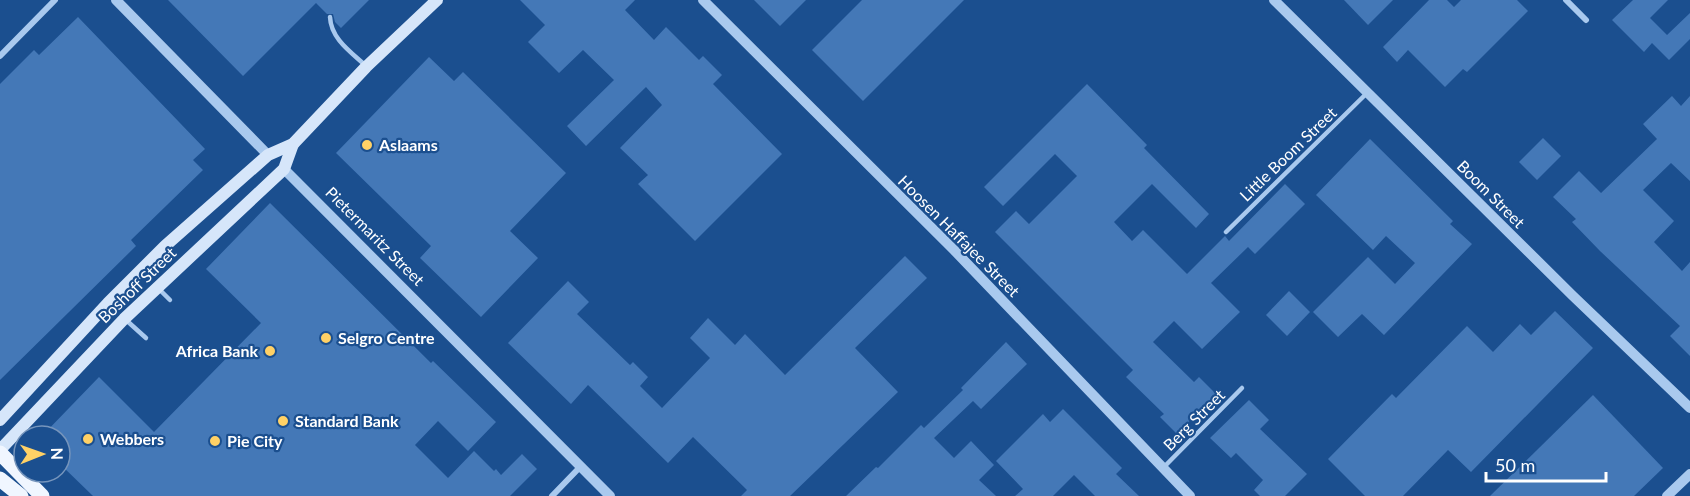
<svg xmlns="http://www.w3.org/2000/svg" width="1690" height="496" font-family="Lato,sans-serif">
  <rect width="100%" height="100%" fill="#1b4f8f"/>
  <g fill="#4478b7">
    <path d="M 168,0 L 369,0 L 341,28 L 335,22 L 333,14 L 327,14 L 316,3 L 243,76 Z"/>
    <path d="M 520,0 L 635,0 L 625,10 L 654,40 L 666,27 L 699,60 L 703,56 L 722,75 L 713,84 L 782,154 L 695,241 L 638,184 L 648,175 L 620,148 L 662,105 L 646,87 L 586,146 L 567,126 L 614,80 L 583,50 L 559,73 L 528,42 L 545,25 Z"/>
    <path d="M 754,0 L 806,0 L 780,26 Z"/>
    <path d="M 862,0 L 964,0 L 863,101 L 812,50 Z"/>
    <path d="M 1344,0 L 1393,0 L 1368,25 Z"/>
    <path d="M 1429,0 L 1447,0 L 1454,7 L 1461,0 L 1517,0 L 1528,11 L 1467,72 L 1463,69 L 1445,87 L 1408,50 L 1397,62 L 1383,47 Z"/>
    <path d="M 1633,0 L 1668,0 L 1650,18 L 1667,35 L 1690,13 L 1690,39 L 1669,60 L 1652,43 L 1644,52 L 1612,20 Z"/>
    <path d="M 78,17 L 205,149 L 193,160 L 203,170 L 131,240 L 136,246 L 0,380 L 0,84 L 34,50 L 39,55 Z"/>
    <path d="M 429,57 L 454,81 L 463,72 L 566,173 L 510,231 L 538,258 L 481,317 L 420,258 L 431,246 L 336,153 Z"/>
    <path d="M 1087,84 L 1147,145 L 1144,148 L 1209,214 L 1196,228 L 1152,184 L 1114,222 L 1132,241 L 1143,230 L 1187,274 L 1225,236 L 1229,241 L 1285,184 L 1305,204 L 1255,254 L 1248,247 L 1211,283 L 1240,312 L 1202,349 L 1174,321 L 1153,342 L 1194,382 L 1199,377 L 1216,394 L 1177,434 L 1160,417 L 1164,414 L 1126,377 L 1133,370 L 995,232 L 1016,211 L 1029,224 L 1077,176 L 1055,154 L 1003,206 L 984,187 Z"/>
    <path d="M 1672,96 L 1681,106 L 1690,96 L 1690,181 L 1671,163 L 1643,190 L 1674,221 L 1654,242 L 1682,271 L 1690,262 L 1690,356 L 1670,336 L 1680,326 L 1600,251 L 1572,222 L 1576,219 L 1553,197 L 1579,171 L 1601,193 L 1657,139 L 1643,124 Z"/>
    <path d="M 1543,138 L 1561,156 L 1537,180 L 1519,162 Z"/>
    <path d="M 1370,139 L 1453,221 L 1450,224 L 1472,244 L 1384,335 L 1362,314 L 1338,337 L 1313,312 L 1368,257 L 1395,284 L 1415,263 L 1386,236 L 1373,250 L 1316,195 Z"/>
    <path d="M 270,203 L 431,363 L 433,361 L 496,422 L 468,451 L 438,421 L 415,445 L 448,478 L 474,451 L 494,471 L 496,469 L 501,475 L 522,454 L 537,469 L 510,496 L 93,496 L 60,464 L 60,436 L 42,436 L 99,377 L 154,432 L 261,323 L 206,269 Z"/>
    <path d="M 905,256 L 927,278 L 855,348 L 898,392 L 790,496 L 741,496 L 747,490 L 693,437 L 668,463 L 588,385 L 571,404 L 508,343 L 568,281 L 589,302 L 577,314 L 630,365 L 633,362 L 648,377 L 640,386 L 662,408 L 710,358 L 690,338 L 708,318 L 735,345 L 745,334 L 785,375 Z"/>
    <path d="M 1289,291 L 1310,312 L 1287,336 L 1266,315 Z"/>
    <path d="M 1555,311 L 1593,348 L 1471,472 L 1448,450 L 1403,496 L 1365,496 L 1328,459 L 1392,394 L 1396,398 L 1467,326 L 1493,352 L 1520,324 L 1531,335 Z"/>
    <path d="M 1006,342 L 1027,364 L 981,409 L 973,401 L 934,438 L 954,458 L 971,441 L 994,465 L 979,480 L 996,496 L 846,496 L 876,467 L 878,468 L 921,425 L 924,428 L 963,390 L 961,388 Z"/>
    <path d="M 1593,395 L 1663,468 L 1634,496 L 1490,496 Z"/>
    <path d="M 1249,400 L 1269,420 L 1260,429 L 1307,474 L 1285,496 L 1260,496 L 1254,490 L 1263,480 L 1236,453 L 1231,458 L 1210,438 Z"/>
    <path d="M 1063,409 L 1122,468 L 1116,474 L 1139,496 L 1095,496 L 1074,475 L 1053,496 L 1015,496 L 1023,489 L 996,461 L 1043,414 L 1050,422 Z"/>
  </g>
  <g fill="none" stroke-linecap="round" stroke-linejoin="round">
    <g stroke="#a9c9ee" stroke-width="4.5">
      <path d="M 330,17 C 331,39 351,52 366,66"/>
      <path d="M 1226,232 L 1367,93"/>
      <path d="M 159,289 L 170,300"/>
      <path d="M 126,320 L 146,338"/>
      <path d="M 1163,468 L 1242,388"/>
    </g>
    <g stroke="#a9c9ee" stroke-width="6">
      <path d="M 1566,0 L 1586,20"/>
      <path d="M 0,56 L 55,0"/>
      <path d="M 552,496 L 581,466"/>
    </g>
    <g stroke="#a9c9ee" stroke-width="10">
      <path d="M 116,0 L 268,155"/>
      <path d="M 703,0 L 954,250 L 1190,496"/>
      <path d="M 1274,0 L 1573,296 L 1690,408"/>
      <path d="M 284,169 L 610,496"/>
      <path d="M 1667,496 L 1690,474"/>
    </g>
    <g stroke="#d6e6fa" stroke-width="12">
      <path d="M 0,420 L 108,303 L 165,246 L 268,155 L 293,144 L 366,67 L 437,0"/>
      <path d="M 0,450 L 124,319 L 284,169 L 293,144"/>
    </g>
    <g stroke="#f0f6ff" stroke-width="15">
      <path d="M 0,453 L 42,496"/>
      <path d="M 0,479 L 21,496"/>
    </g>
  </g>
  <g fill="#ffd166" stroke="#1b4f8f" stroke-width="2">
    <circle cx="367" cy="145" r="6"/>
    <circle cx="326" cy="338" r="6"/>
    <circle cx="270" cy="351" r="6"/>
    <circle cx="283" cy="421" r="6"/>
    <circle cx="88" cy="439" r="6"/>
    <circle cx="215" cy="441" r="6"/>
  </g>
  <g text-anchor="middle" stroke-width="4.5" stroke-linejoin="round" paint-order="stroke">
    <g font-size="16" font-weight="bold" fill="#fff" stroke="#1b4f8f" text-anchor="start">
      <text x="379" y="151">Aslaams</text>
      <text x="338" y="344">Selgro Centre</text>
      <text x="258" y="357" text-anchor="end">Africa Bank</text>
      <text x="295" y="427">Standard Bank</text>
      <text x="100" y="445">Webbers</text>
      <text x="227" y="447">Pie City</text>
    </g>
    <g font-size="16" fill="#fff" stroke="#1b4f8f">
      <text transform="translate(1288 154) rotate(-44)" y="6">Little Boom Street</text>
      <text transform="translate(1491 194) rotate(45)" y="6">Boom Street</text>
      <text transform="translate(375 236) rotate(45)" y="6">Pietermaritz Street</text>
      <text transform="translate(959 236) rotate(45)" y="6">Hoosen Haffajee Street</text>
      <text transform="translate(137 285) rotate(-44)" y="6">Boshoff Street</text>
      <text transform="translate(1194 420) rotate(-45)" y="6">Berg Street</text>
    </g>
  </g>
  <g transform="translate(42 454) rotate(89)"><circle r="28" fill="#1b4f8f" stroke="#7695bc" stroke-width="1.5"/>
  <path d="M0-4.5L10 22L0 15L-10 22Z" fill="#ffd166"/>
  <text y="-9" font-size="16" font-weight="bold" text-anchor="middle" fill="#ffffff">N</text>
  </g>
  <path d="M1486 472v9h120v-9" fill="none" stroke="#ffffff" stroke-width="3"/>
  <text x="1495" y="472" font-size="18" fill="#ffffff" stroke="#1b4f8f" stroke-width="4.5" paint-order="stroke">50 m</text>
</svg>
